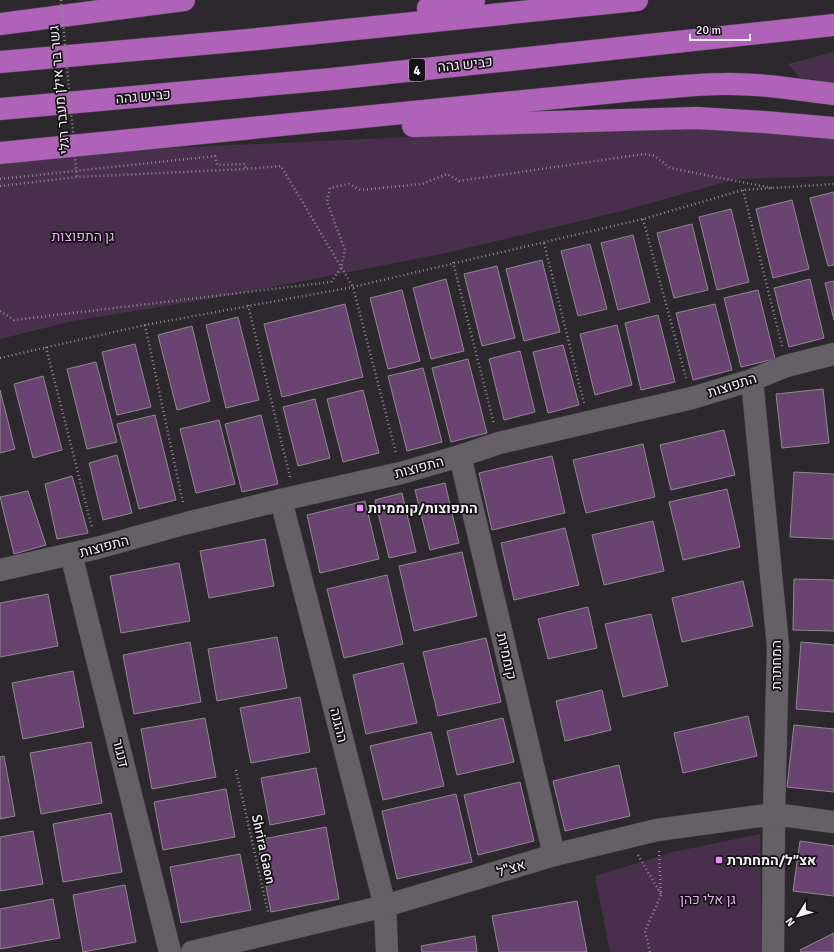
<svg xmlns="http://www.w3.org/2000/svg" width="834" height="952" font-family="Signika,Heebo,sans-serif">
  <rect width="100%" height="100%" fill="#2d282e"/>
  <g fill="#48304c">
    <path d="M 834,52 L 834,83 L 799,77 L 788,64 Z"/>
    <path d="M 659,128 L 753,129 L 834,139 L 834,176 L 736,179 L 626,210 L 451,252 L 233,295 L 73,321 L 0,339 L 0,161 L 128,150 L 430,136 Z"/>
    <path d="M 760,834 L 762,952 L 610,952 L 595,876 L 673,852 Z"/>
  </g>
  <g fill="#6a4470" stroke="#8f888f">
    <path d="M 834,192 L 834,265 L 828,266 L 810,198 Z"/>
    <path d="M 792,200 L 809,269 L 773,278 L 756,209 Z"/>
    <path d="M 731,209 L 749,282 L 717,290 L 699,217 Z"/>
    <path d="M 692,224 L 708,290 L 674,298 L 657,233 Z"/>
    <path d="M 633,235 L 650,302 L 618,310 L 601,243 Z"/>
    <path d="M 590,244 L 607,309 L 578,316 L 561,251 Z"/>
    <path d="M 542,260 L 560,332 L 524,341 L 506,269 Z"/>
    <path d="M 497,266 L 515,338 L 482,346 L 464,274 Z"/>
    <path d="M 446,279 L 464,351 L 431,359 L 413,288 Z"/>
    <path d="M 810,279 L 824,338 L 789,347 L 774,288 Z"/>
    <path d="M 834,281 L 834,320 L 825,283 Z"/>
    <path d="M 402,290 L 420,361 L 388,369 L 370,298 Z"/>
    <path d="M 758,290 L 775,359 L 741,367 L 724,298 Z"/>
    <path d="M 345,304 L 363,377 L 282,397 L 264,324 Z"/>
    <path d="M 715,304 L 732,370 L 693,380 L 676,313 Z"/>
    <path d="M 658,315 L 675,382 L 641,390 L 625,323 Z"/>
    <path d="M 238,317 L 259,400 L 226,408 L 206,325 Z"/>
    <path d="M 617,325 L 632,385 L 595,395 L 580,334 Z"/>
    <path d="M 192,326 L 210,401 L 177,410 L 158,335 Z"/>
    <path d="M 135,344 L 151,407 L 117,415 L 102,352 Z"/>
    <path d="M 563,345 L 579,405 L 548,413 L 533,352 Z"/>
    <path d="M 520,351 L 535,412 L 504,420 L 489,359 Z"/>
    <path d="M 468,359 L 487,433 L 451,442 L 432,368 Z"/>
    <path d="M 96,362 L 117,442 L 87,449 L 67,369 Z"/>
    <path d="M 423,368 L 442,442 L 407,451 L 388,376 Z"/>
    <path d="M 43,376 L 62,450 L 33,458 L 14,384 Z"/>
    <path d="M 823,389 L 829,443 L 782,448 L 776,394 Z"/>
    <path d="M 0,390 L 15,449 L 0,453 Z"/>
    <path d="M 363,390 L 379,453 L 343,462 L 327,399 Z"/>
    <path d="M 315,399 L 330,458 L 298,466 L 283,407 Z"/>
    <path d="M 155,415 L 176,500 L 139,509 L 117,424 Z"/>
    <path d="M 261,415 L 278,484 L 242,492 L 225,424 Z"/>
    <path d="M 219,420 L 235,484 L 196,493 L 180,429 Z"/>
    <path d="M 724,430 L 735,475 L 671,490 L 660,445 Z"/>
    <path d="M 643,444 L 655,497 L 586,513 L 573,460 Z"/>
    <path d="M 117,455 L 132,513 L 103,520 L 89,463 Z"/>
    <path d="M 552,456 L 565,513 L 492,530 L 479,473 Z"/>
    <path d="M 794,472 L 834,474 L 834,539 L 790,537 Z"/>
    <path d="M 72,476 L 88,533 L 57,539 L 45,484 Z"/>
    <path d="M 445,483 L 459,543 L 430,550 L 415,490 Z"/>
    <path d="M 727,489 L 740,547 L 683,560 L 669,502 Z"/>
    <path d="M 28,491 L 46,545 L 14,554 L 0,497 Z"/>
    <path d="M 402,493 L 416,552 L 389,558 L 375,500 Z"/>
    <path d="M 365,501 L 379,559 L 320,573 L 307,515 Z"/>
    <path d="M 653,521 L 664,571 L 604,585 L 592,535 Z"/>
    <path d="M 565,528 L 579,585 L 514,600 L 501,543 Z"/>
    <path d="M 265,539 L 274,586 L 209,598 L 200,551 Z"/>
    <path d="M 462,552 L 477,616 L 414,631 L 399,566 Z"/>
    <path d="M 179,563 L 190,621 L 121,633 L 110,576 Z"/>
    <path d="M 387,575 L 403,644 L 344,658 L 327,589 Z"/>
    <path d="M 794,579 L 834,580 L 834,631 L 793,630 Z"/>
    <path d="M 743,581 L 753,626 L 682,642 L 672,598 Z"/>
    <path d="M 48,594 L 58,646 L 0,657 L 0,603 Z"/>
    <path d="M 588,607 L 597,648 L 548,659 L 538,619 Z"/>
    <path d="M 651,614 L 668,686 L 623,697 L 605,624 Z"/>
    <path d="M 277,637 L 287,688 L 217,701 L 208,649 Z"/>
    <path d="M 486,638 L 501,702 L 438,716 L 423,652 Z"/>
    <path d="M 190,642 L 201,702 L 134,714 L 123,655 Z"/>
    <path d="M 801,642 L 834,645 L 834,712 L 796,709 Z"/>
    <path d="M 403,663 L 417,723 L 366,734 L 353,675 Z"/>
    <path d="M 73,671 L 84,727 L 23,739 L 12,683 Z"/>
    <path d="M 602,690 L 611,730 L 565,741 L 556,701 Z"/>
    <path d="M 300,697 L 310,752 L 251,763 L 240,708 Z"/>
    <path d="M 748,716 L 757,756 L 683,773 L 674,733 Z"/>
    <path d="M 205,718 L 216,777 L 152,789 L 141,729 Z"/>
    <path d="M 503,718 L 514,762 L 457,775 L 447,731 Z"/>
    <path d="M 794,725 L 834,729 L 834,792 L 787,787 Z"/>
    <path d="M 431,732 L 444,786 L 383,800 L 370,746 Z"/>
    <path d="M 91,742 L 102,803 L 41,814 L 30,753 Z"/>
    <path d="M 4,756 L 15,816 L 0,819 L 0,757 Z"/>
    <path d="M 619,765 L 630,816 L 565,831 L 553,781 Z"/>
    <path d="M 316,768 L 325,814 L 270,825 L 261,778 Z"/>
    <path d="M 520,782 L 534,841 L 478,855 L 464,795 Z"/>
    <path d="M 226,789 L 235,837 L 163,850 L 154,802 Z"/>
    <path d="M 456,794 L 472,862 L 397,879 L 382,811 Z"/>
    <path d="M 111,813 L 122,872 L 63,882 L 53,824 Z"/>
    <path d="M 326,827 L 339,899 L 271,912 L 257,840 Z"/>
    <path d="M 33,831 L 43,884 L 0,891 L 0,837 Z"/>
    <path d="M 800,841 L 834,846 L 834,896 L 793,891 Z"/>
    <path d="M 240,854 L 251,910 L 181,923 L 170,867 Z"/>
    <path d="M 125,885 L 136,942 L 83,952 L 73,895 Z"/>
    <path d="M 53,899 L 60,938 L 0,949 L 0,909 Z"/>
    <path d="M 577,901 L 587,952 L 499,952 L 492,916 Z"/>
    <path d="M 834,933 L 834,952 L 801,952 L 800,950 Z"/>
    <path d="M 475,936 L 477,952 L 422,952 L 421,946 Z"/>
  </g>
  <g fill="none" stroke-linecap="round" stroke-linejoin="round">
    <defs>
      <g id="minor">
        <path d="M 752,380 L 778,646 L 774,814 L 773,952"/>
        <path d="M 460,456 L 499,443 L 692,398 L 752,380 L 786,366 L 834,354"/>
        <path d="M 281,500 L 385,906 L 387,952"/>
        <path d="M 71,554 L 170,952"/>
      </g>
      <g id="tertiary">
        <path d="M 0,570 L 97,548 L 187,523 L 281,500 L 401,473 L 460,456 L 554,855"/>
        <path d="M 192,952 L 385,906 L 554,855 L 657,830 L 774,814 L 834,822"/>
      </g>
      <g id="trunk">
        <path d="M 428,8 L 474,0"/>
        <path d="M 0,24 L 184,0"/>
        <path d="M 0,62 L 258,39 L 637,0"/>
        <path d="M 0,109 L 332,79 L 834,25"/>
        <path d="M 413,126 L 696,118 L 764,122 L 834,128"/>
        <path d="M 0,153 L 635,90 C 665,88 694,84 724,84 C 761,83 798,90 834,94"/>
      </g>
    </defs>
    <use href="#minor" stroke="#4a474b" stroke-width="23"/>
    <use href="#tertiary" stroke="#4a474b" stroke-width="23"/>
    <use href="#trunk" stroke="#4a474b" stroke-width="23"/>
    <g stroke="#8e8a8f" stroke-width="2.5" stroke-dasharray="1 3" stroke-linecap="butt">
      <path d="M 0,179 L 215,156 L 217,165 L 245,164 L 246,169"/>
      <path d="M 0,186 L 77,177 L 246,169 L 281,166 L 353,287 L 396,453"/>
      <path d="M 743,190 L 782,346"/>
      <path d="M 643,219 L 686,378"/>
      <path d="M 544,243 L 584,403"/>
      <path d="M 453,262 L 494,424"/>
      <path d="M 248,305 L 290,477"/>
      <path d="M 0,311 L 14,320 L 331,282 L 341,268 L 345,250 L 327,202 L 330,188 L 349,184 L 361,190 L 422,184 L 447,174 L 459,181 L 644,154 L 655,156 L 670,168 L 772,188"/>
      <path d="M 145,325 L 183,503"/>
      <path d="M 46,347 L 92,528"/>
      <path d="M 0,358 L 145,325 L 353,287 L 643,219 L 743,190 L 834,184"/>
      <path d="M 236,770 L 268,912"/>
      <path d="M 638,855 L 661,894"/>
      <path d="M 650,952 L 645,931 L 661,895 L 659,851"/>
    </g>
    <use href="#minor" stroke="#656066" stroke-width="22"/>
    <use href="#tertiary" stroke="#656066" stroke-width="22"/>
    <use href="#trunk" stroke="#ae63b9" stroke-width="22"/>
    <path stroke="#8e8a8f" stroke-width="2.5" stroke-dasharray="1 3" stroke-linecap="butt" d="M 61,0 L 77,177"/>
  </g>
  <g fill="#ec8cfb" stroke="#141214" stroke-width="1.5">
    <rect x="356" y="504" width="8" height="8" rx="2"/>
    <rect x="715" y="856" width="8" height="8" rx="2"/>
  </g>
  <g text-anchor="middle" stroke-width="3.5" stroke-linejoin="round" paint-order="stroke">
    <rect fill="#141214" stroke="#b0adb1" stroke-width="1" x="409" y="59" width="16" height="22" rx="3"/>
    <g font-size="13" font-weight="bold" fill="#f3f0f4">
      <text x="417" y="75">4</text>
    </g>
    <g font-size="14" fill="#f3f0f4" stroke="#141214">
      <text transform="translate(465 64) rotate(-6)" y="5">כביש גהה</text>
      <text transform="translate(59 90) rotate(-95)" y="5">גשר בר אילן מעבר רגלי</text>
      <text transform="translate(143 96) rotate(-5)" y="5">כביש גהה</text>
      <text transform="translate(732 385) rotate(-18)" y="5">התפוצות</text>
      <text transform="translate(419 467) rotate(-15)" y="5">התפוצות</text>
      <text transform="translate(104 546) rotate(-15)" y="5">התפוצות</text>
      <text transform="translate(507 656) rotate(77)" y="5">קוממיות</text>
      <text transform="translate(776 665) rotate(-90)" y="5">המחתרת</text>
      <text transform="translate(339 725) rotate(76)" y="5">ההגנה</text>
      <text transform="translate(121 753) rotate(76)" y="5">דנגור</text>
      <text transform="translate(264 849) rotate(78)" y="5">Shrira Gaon</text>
      <text transform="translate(511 868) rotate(-17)" y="5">אצ"ל</text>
    </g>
    <g font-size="14" fill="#e6abef" stroke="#141214">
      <text x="83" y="241">גן התפוצות</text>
      <text x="708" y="904">גן אלי כהן</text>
    </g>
    <g font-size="14" font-weight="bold" fill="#f3f0f4" stroke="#141214" text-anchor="start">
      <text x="368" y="513">התפוצות/קוממיות</text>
      <text x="727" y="865">אצ״ל/המחתרת</text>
    </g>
  </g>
  <g transform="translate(798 916) rotate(233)" stroke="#141214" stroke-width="3" paint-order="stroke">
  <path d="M0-3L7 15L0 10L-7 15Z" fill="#f3f0f4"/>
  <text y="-6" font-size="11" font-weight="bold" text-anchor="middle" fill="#f3f0f4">N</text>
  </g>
  <path d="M690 34v6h60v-6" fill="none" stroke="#f3f0f4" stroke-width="2"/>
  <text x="696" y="34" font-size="12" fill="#f3f0f4" stroke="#141214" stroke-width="3" paint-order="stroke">20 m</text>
</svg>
